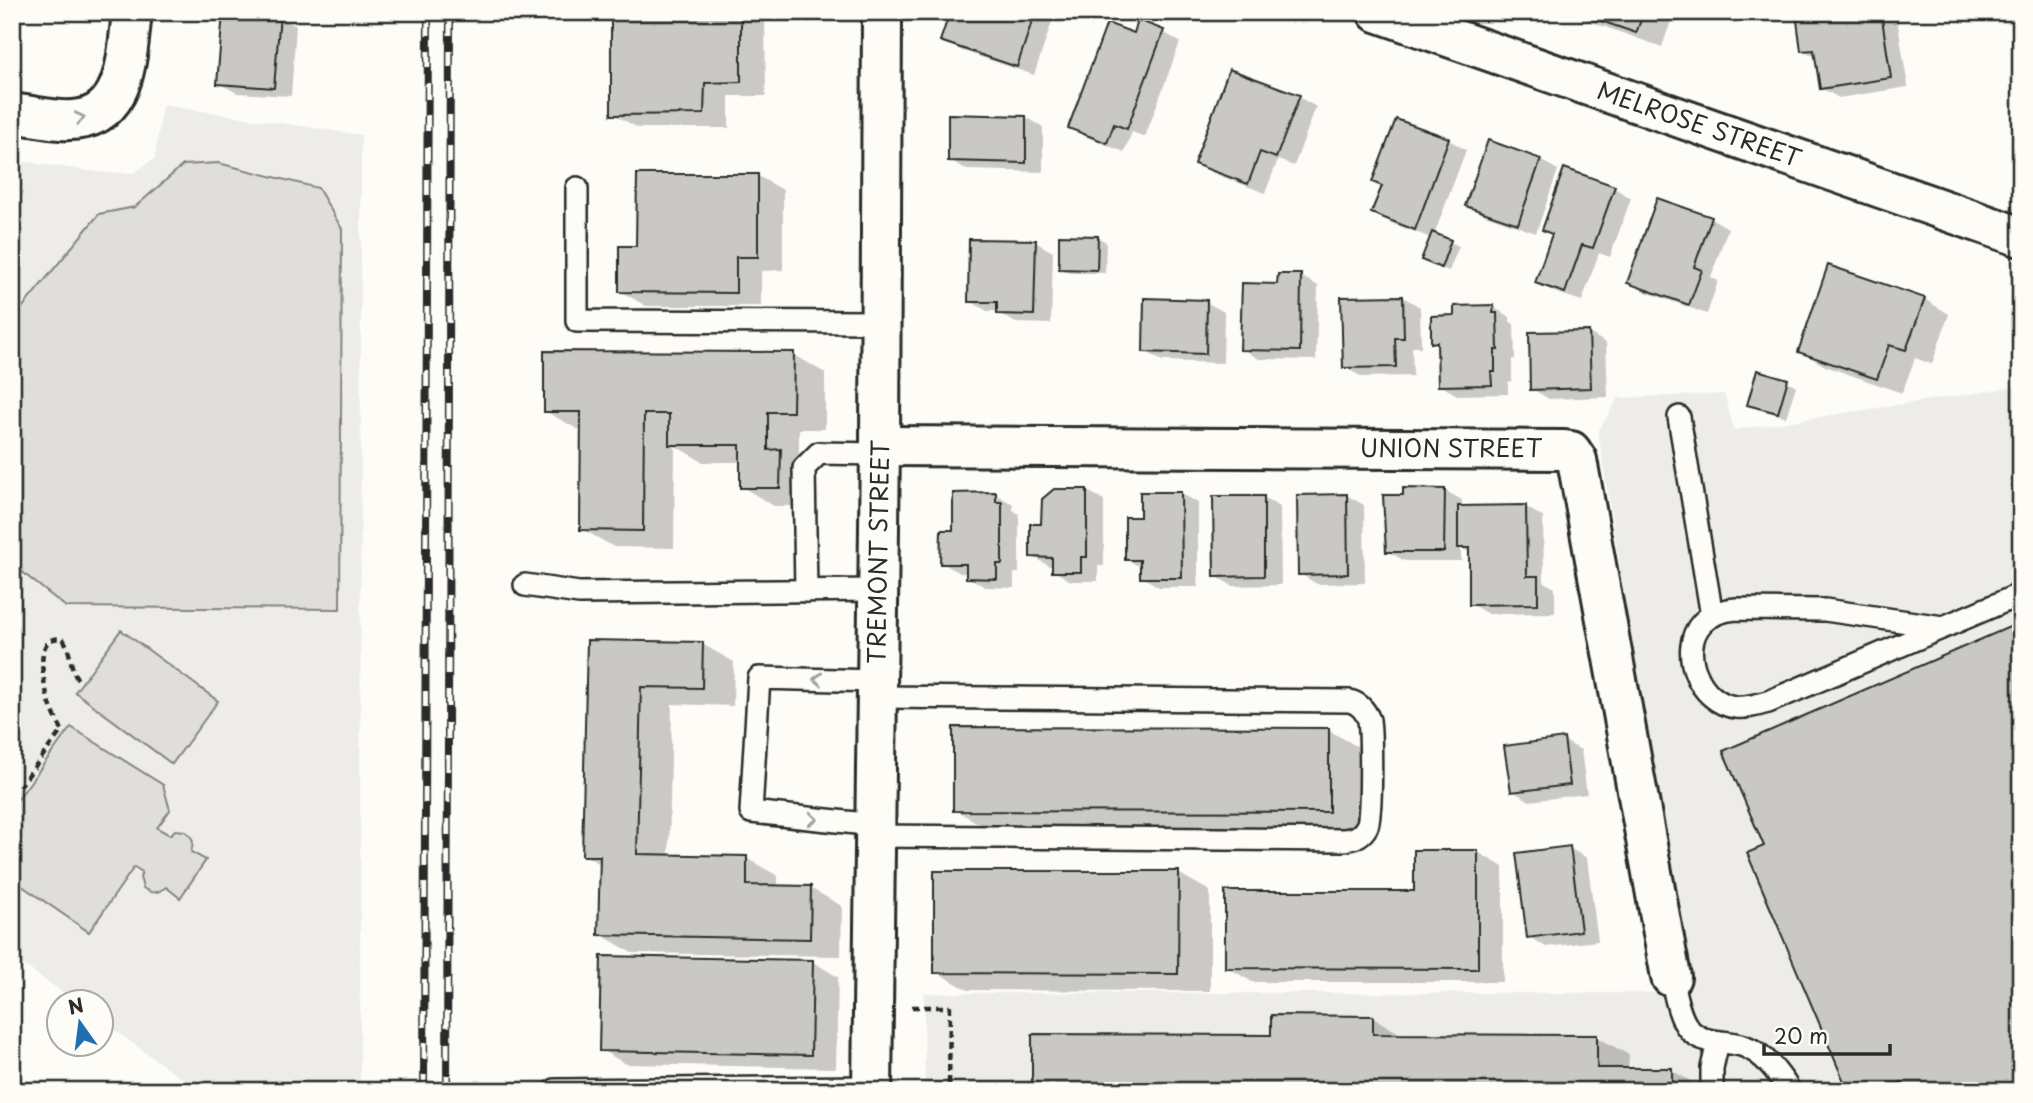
<svg xmlns="http://www.w3.org/2000/svg" width="2033" height="1103" font-family="'Playpen Sans',sans-serif">
  <rect width="100%" height="100%" fill="#fdfcf7"/>
  <filter id="ink" filterUnits="userSpaceOnUse"><feTurbulence type="fractalNoise" baseFrequency=".0143" numOctaves="2"/><feDisplacementMap in="SourceGraphic" scale="14" xChannelSelector="R" yChannelSelector="G"/><feConvolveMatrix kernelMatrix="1 2 1 2 8 2 1 2 1" color-interpolation-filters="sRGB"/></filter>
  <g filter="url(#ink)">
    <g fill="#edece8">
      <path d="M 162,105 L 361,135 L 360,1091 L 199,1091 L 102,1021 L 102,1002 L 75,1001 L 12,957 L 12,160 L 104,173 L 134,173 L 155,158 Z"/>
      <path d="M 2021,386 L 2021,1091 L 925,1091 L 924,993 L 1648,993 L 1688,989 L 1598,432 L 1618,398 L 1724,394 L 1734,430 Z"/>
    </g>
    <g fill="#dfdeda" stroke="#858482" stroke-width="2">
      <path d="M 218,163 L 318,188 L 342,229 L 340,609 L 66,607 L 12,564 L 12,320 L 99,214 L 135,207 L 183,165 Z"/>
      <path d="M 121,630 L 218,701 L 172,764 L 75,692 Z"/>
      <path d="M 71,727 L 163,785 L 170,810 L 157,828 L 170,835 L 175,830 L 185,831 C 194,838 194,842 191,852 L 206,860 L 180,898 L 166,887 C 157,894 152,894 143,888 L 140,877 L 142,872 L 134,867 L 89,932 L 12,879 L 12,807 Z"/>
    </g>
    <g fill="#0003">
      <path d="M 224,12 L 279,16 L 296,26 L 291,96 L 237,93 L 219,83 Z"/>
      <path d="M 613,12 L 758,12 L 765,16 L 766,96 L 729,96 L 729,128 L 638,128 L 613,114 Z"/>
      <path d="M 952,12 L 1055,13 L 1034,75 L 960,50 L 942,40 Z"/>
      <path d="M 1574,12 L 1674,12 L 1662,47 L 1591,22 Z"/>
      <path d="M 1721,12 L 1769,12 L 1769,18 L 1730,20 L 1721,15 Z"/>
      <path d="M 1811,12 L 1896,12 L 1908,87 L 1839,98 L 1821,88 L 1817,58 L 1803,50 Z"/>
      <path d="M 1163,32 L 1180,42 L 1145,137 L 1132,132 L 1124,152 L 1087,137 L 1070,128 L 1135,35 Z"/>
      <path d="M 1299,97 L 1316,107 L 1294,166 L 1278,160 L 1265,193 L 1213,173 L 1196,163 Z"/>
      <path d="M 1026,117 L 1043,127 L 1043,172 L 967,170 L 950,160 Z"/>
      <path d="M 1397,121 L 1449,140 L 1466,150 L 1434,235 L 1459,246 L 1449,271 L 1431,264 L 1431,238 L 1391,223 L 1374,213 L 1384,187 Z"/>
      <path d="M 1540,160 L 1558,170 L 1536,233 L 1485,215 L 1467,205 Z"/>
      <path d="M 758,176 L 783,190 L 783,270 L 761,271 L 761,306 L 646,306 L 620,291 L 638,248 Z"/>
      <path d="M 1614,188 L 1631,198 L 1610,257 L 1599,253 L 1582,301 L 1554,292 L 1537,282 Z"/>
      <path d="M 1711,218 L 1728,228 L 1711,277 L 1718,281 L 1707,314 L 1646,292 L 1629,282 Z"/>
      <path d="M 1097,237 L 1106,242 L 1105,273 L 1069,273 L 1060,268 Z"/>
      <path d="M 1035,242 L 1053,252 L 1051,324 L 1016,323 L 998,313 L 999,311 L 987,311 L 970,301 Z"/>
      <path d="M 1301,276 L 1318,286 L 1316,360 L 1259,359 L 1242,349 L 1279,286 Z"/>
      <path d="M 1403,297 L 1420,307 L 1421,347 L 1412,347 L 1413,376 L 1362,377 L 1344,367 Z"/>
      <path d="M 1924,299 L 1949,314 L 1932,364 L 1915,358 L 1902,393 L 1825,366 L 1800,351 Z"/>
      <path d="M 1206,302 L 1224,312 L 1223,363 L 1162,361 L 1145,351 Z"/>
      <path d="M 1493,307 L 1510,317 L 1510,322 L 1514,324 L 1515,359 L 1512,359 L 1512,381 L 1508,382 L 1508,394 L 1457,395 L 1440,385 L 1439,345 L 1433,342 L 1456,316 Z"/>
      <path d="M 1589,333 L 1606,343 L 1608,397 L 1549,399 L 1532,389 Z"/>
      <path d="M 793,354 L 825,373 L 825,429 L 799,429 L 799,462 L 812,506 L 774,506 L 742,487 L 742,462 L 703,462 L 675,446 L 674,548 L 614,547 L 582,529 L 582,429 L 577,429 L 545,411 Z"/>
      <path d="M 1758,373 L 1787,381 L 1796,386 L 1786,417 L 1757,409 L 1749,404 Z"/>
      <path d="M 1086,490 L 1104,500 L 1104,566 L 1098,566 L 1098,581 L 1071,581 L 1054,571 L 1054,566 L 1049,566 L 1032,556 L 1043,525 Z"/>
      <path d="M 1444,490 L 1462,500 L 1462,508 L 1526,507 L 1543,517 L 1544,582 L 1555,588 L 1555,613 L 1488,614 L 1471,604 L 1471,553 L 1461,548 L 1461,561 L 1405,561 L 1387,551 Z"/>
      <path d="M 1181,493 L 1198,503 L 1198,587 L 1159,587 L 1142,577 L 1142,568 L 1126,559 L 1142,519 Z"/>
      <path d="M 995,494 L 1013,504 L 1013,510 L 1019,514 L 1019,573 L 1014,573 L 1014,588 L 985,587 L 968,577 L 968,573 L 960,573 L 942,563 L 955,531 Z"/>
      <path d="M 1346,495 L 1364,505 L 1365,583 L 1317,584 L 1300,574 Z"/>
      <path d="M 1263,497 L 1280,507 L 1281,585 L 1233,586 L 1215,576 Z"/>
      <path d="M 589,642 L 702,644 L 734,662 L 733,706 L 672,704 L 669,856 L 746,858 L 778,876 L 778,887 L 810,888 L 842,906 L 841,956 L 632,953 L 600,934 L 602,865 L 584,855 Z"/>
      <path d="M 1328,730 L 1360,748 L 1360,829 L 987,828 L 955,810 Z"/>
      <path d="M 1563,740 L 1581,750 L 1587,794 L 1530,801 L 1512,791 Z"/>
      <path d="M 1766,847 L 2021,1091 L 1850,1091 Z"/>
      <path d="M 1569,848 L 1587,858 L 1598,941 L 1546,947 L 1529,937 Z"/>
      <path d="M 1478,852 L 1503,867 L 1503,982 L 1252,982 L 1227,967 L 1416,893 Z"/>
      <path d="M 1178,873 L 1210,891 L 1210,991 L 968,990 L 936,972 Z"/>
      <path d="M 603,958 L 813,962 L 838,977 L 836,1068 L 626,1064 L 601,1050 Z"/>
      <path d="M 1372,1017 L 1404,1036 L 1597,1037 L 1629,1055 L 1628,1070 L 1671,1070 L 1703,1088 L 1703,1091 L 1039,1091 L 1033,1087 Z"/>
    </g>
    <g fill="#c9c8c4" stroke="#2b2b2b" stroke-width="2">
      <path d="M 223,12 L 280,14 L 274,88 L 217,84 Z"/>
      <path d="M 611,12 L 741,12 L 741,82 L 705,83 L 704,114 L 611,115 Z"/>
      <path d="M 950,12 L 1035,12 L 1017,67 L 940,41 Z"/>
      <path d="M 1575,12 L 1644,12 L 1636,33 Z"/>
      <path d="M 1719,12 L 1761,12 L 1761,15 L 1720,16 Z"/>
      <path d="M 1801,12 L 1881,12 L 1891,78 L 1820,89 L 1814,50 L 1801,51 L 1796,13 Z"/>
      <path d="M 1138,20 L 1164,30 L 1127,129 L 1114,124 L 1107,143 L 1068,128 L 1107,23 L 1134,33 Z"/>
      <path d="M 1229,69 L 1300,95 L 1276,158 L 1260,152 L 1248,184 L 1194,164 Z"/>
      <path d="M 948,114 L 1026,116 L 1026,163 L 948,161 Z"/>
      <path d="M 1396,119 L 1449,138 L 1415,230 L 1371,213 L 1382,186 L 1372,182 Z"/>
      <path d="M 1488,140 L 1541,159 L 1518,224 L 1465,206 Z"/>
      <path d="M 1564,168 L 1615,186 L 1593,248 L 1582,245 L 1565,293 L 1535,283 L 1552,234 L 1542,230 Z"/>
      <path d="M 637,174 L 758,174 L 758,257 L 736,257 L 736,293 L 619,292 L 619,246 L 636,246 Z"/>
      <path d="M 1657,198 L 1712,217 L 1694,267 L 1702,270 L 1689,305 L 1627,283 Z"/>
      <path d="M 1432,232 L 1451,240 L 1441,268 L 1421,260 Z"/>
      <path d="M 1059,235 L 1098,236 L 1097,270 L 1059,269 Z"/>
      <path d="M 969,239 L 1036,240 L 1034,315 L 997,314 L 997,302 L 968,302 Z"/>
      <path d="M 1828,265 L 1925,298 L 1906,350 L 1889,345 L 1877,379 L 1798,352 Z"/>
      <path d="M 1278,274 L 1301,274 L 1300,351 L 1240,350 L 1242,283 L 1277,284 Z"/>
      <path d="M 1403,296 L 1404,338 L 1395,338 L 1396,367 L 1343,368 L 1341,297 Z"/>
      <path d="M 1144,298 L 1207,300 L 1206,354 L 1143,352 Z"/>
      <path d="M 1494,305 L 1493,313 L 1497,313 L 1498,350 L 1495,350 L 1495,372 L 1491,372 L 1492,385 L 1438,386 L 1437,342 L 1431,343 L 1431,316 L 1454,315 L 1454,306 Z"/>
      <path d="M 1589,331 L 1591,388 L 1530,390 L 1529,332 Z"/>
      <path d="M 544,351 L 794,352 L 793,412 L 768,412 L 768,450 L 781,449 L 780,488 L 740,488 L 740,445 L 669,445 L 669,414 L 644,414 L 643,531 L 580,530 L 581,412 L 544,412 Z"/>
      <path d="M 1757,370 L 1788,379 L 1778,413 L 1747,405 Z"/>
      <path d="M 1403,488 L 1445,489 L 1444,552 L 1386,552 L 1383,495 L 1403,495 Z"/>
      <path d="M 1054,489 L 1087,489 L 1087,557 L 1081,557 L 1081,572 L 1052,572 L 1052,558 L 1030,557 L 1030,524 L 1041,524 L 1042,499 Z"/>
      <path d="M 996,492 L 996,502 L 1002,502 L 1002,564 L 997,564 L 997,579 L 966,578 L 966,564 L 940,564 L 941,530 L 953,530 L 953,493 Z"/>
      <path d="M 1140,492 L 1181,492 L 1182,578 L 1140,578 L 1140,560 L 1125,560 L 1125,517 L 1140,517 Z"/>
      <path d="M 1347,494 L 1348,574 L 1298,575 L 1297,495 Z"/>
      <path d="M 1213,496 L 1264,496 L 1264,576 L 1214,577 Z"/>
      <path d="M 1526,505 L 1527,576 L 1538,576 L 1538,604 L 1469,605 L 1469,548 L 1458,548 L 1458,506 Z"/>
      <path d="M 2021,622 L 2021,1091 L 1906,1091 L 1902,1082 L 1881,1091 L 1848,1091 L 1747,853 L 1764,846 L 1723,751 Z"/>
      <path d="M 587,640 L 703,642 L 702,688 L 641,687 L 637,854 L 747,856 L 747,885 L 811,886 L 810,939 L 598,935 L 600,856 L 582,856 Z"/>
      <path d="M 953,727 L 1329,728 L 1329,812 L 953,811 Z"/>
      <path d="M 1564,738 L 1570,785 L 1511,792 L 1504,746 Z"/>
      <path d="M 1570,846 L 1581,931 L 1527,938 L 1516,853 Z"/>
      <path d="M 1414,850 L 1478,850 L 1478,969 L 1225,968 L 1225,891 L 1414,891 Z"/>
      <path d="M 934,871 L 1179,871 L 1178,974 L 934,973 Z"/>
      <path d="M 601,956 L 813,960 L 811,1055 L 599,1051 Z"/>
      <path d="M 1271,1015 L 1373,1016 L 1373,1034 L 1597,1035 L 1597,1068 L 1672,1068 L 1672,1091 L 1032,1088 L 1032,1034 L 1271,1035 Z"/>
    </g>
    <g fill="none" stroke-linecap="round" stroke-linejoin="round">
      <defs>
        <g id="service">
          <path d="M 577,188 L 577,321 L 881,322"/>
          <path d="M 1679,417 L 1712,616"/>
          <path d="M 525,585 L 579,593 L 878,590"/>
          <path d="M 806,591 L 804,468 L 819,453 L 880,454"/>
          <path d="M 1943,627 L 1825,610 L 1736,609 C 1723,610 1711,614 1702,623 C 1677,650 1700,704 1736,707 C 1747,708 1757,705 1768,702 L 2021,594"/>
          <path d="M 875,825 L 751,812 L 759,678 L 877,681"/>
          <path d="M 875,836 L 1344,840 C 1354,839 1362,836 1367,826 C 1372,816 1371,734 1369,720 C 1365,710 1360,704 1350,701 L 877,697"/>
          <path d="M 1671,977 C 1675,993 1678,1015 1688,1028 C 1702,1046 1725,1039 1744,1046 C 1765,1054 1778,1073 1790,1091"/>
          <path d="M 555,1090 L 872,1087"/>
          <path d="M 1712,1091 L 1712,1068 L 1718,1042"/>
        </g>
        <g id="minor">
          <path d="M 1377,12 L 2021,237"/>
          <path d="M 12,113 C 28,115 45,119 61,120 C 128,124 126,60 132,12"/>
          <path d="M 880,446 L 1564,450 L 1571,451 L 1577,460 L 1671,977"/>
        </g>
        <path id="tertiary" d="M 872,1091 L 880,446 L 882,12"/>
      </defs>
      <use href="#service" stroke="#2b2b2b" stroke-width="26"/>
      <use href="#minor" stroke="#2b2b2b" stroke-width="44"/>
      <use href="#tertiary" stroke="#2b2b2b" stroke-width="44"/>
      <g stroke="#2b2b2b" stroke-width="4.5" stroke-dasharray="7 5" stroke-linecap="butt">
        <path d="M 12,686 C 18,705 18,731 12,750"/>
        <path d="M 12,797 L 62,730 C 58,722 53,713 50,704 C 44,687 31,632 63,639 C 72,652 69,667 78,680"/>
        <path d="M 912,1007 L 950,1007 L 949,1091"/>
      </g>
      <use href="#service" stroke="#fdfcf7" stroke-width="21"/>
      <use href="#minor" stroke="#fdfcf7" stroke-width="38"/>
      <use href="#tertiary" stroke="#fdfcf7" stroke-width="38"/>
      <defs>
        <g id="rail">
          <path d="M 424,1091 L 428,12"/>
          <path d="M 447,1091 L 450,12"/>
        </g>
      </defs>
      <use href="#rail" stroke="#2b2b2b" stroke-width="8"/>
      <use href="#rail" stroke="#fdfcf7" stroke-width="5" stroke-dasharray="16" stroke-linecap="butt"/>
    </g>
    <defs><path id="oneway-chevron" d="M-2-3.5L2.5 0L-2 3.5" fill="none" stroke-width="1.6" stroke-linecap="round" stroke-linejoin="round" transform="scale(1.75)"/></defs>
    <g stroke="#9e9e9b">
      <use href="#oneway-chevron" transform="translate(80 118) rotate(-12)"/>
      <use href="#oneway-chevron" transform="translate(818 679) rotate(-178)"/>
      <use href="#oneway-chevron" transform="translate(813 819) rotate(6)"/>
    </g>
  </g>
  <g text-anchor="middle" stroke-width="7" stroke-linejoin="round" paint-order="stroke">
    <g font-size="24" fill="#2b2b2b" stroke="#fdfcf7">
      <text transform="translate(1699 125) rotate(19)" y="8">MELROSE STREET</text>
      <text x="1451" y="457">UNION STREET</text>
      <text transform="translate(879 552) rotate(-89)" y="8">TREMONT STREET</text>
    </g>
  </g>
  <rect width="2033" height="1103" fill="none" stroke="#fdfcf7" stroke-width="42"/>
  <rect x="21" y="21" width="1991" height="1061" fill="none" stroke="#2b2b2b" stroke-width="2.5" filter="url(#ink)"/>
  <g transform="translate(80 1023) rotate(346)"><circle r="33" fill="#fdfcf7" stroke="#a9a8a5" stroke-width="2"/>
  <path d="M0-5L12 26L0 18L-12 26Z" fill="#1f6fb2"/>
  <text y="-10" font-size="19" font-weight="bold" text-anchor="middle" fill="#2b2b2b">N</text>
  </g>
  <path d="M1764 1044v10h126v-10" fill="none" stroke="#2b2b2b" stroke-width="3.5"/>
  <text x="1774" y="1044" font-size="21" fill="#2b2b2b" stroke="#fdfcf7" stroke-width="5" paint-order="stroke">20 m</text>
</svg>
